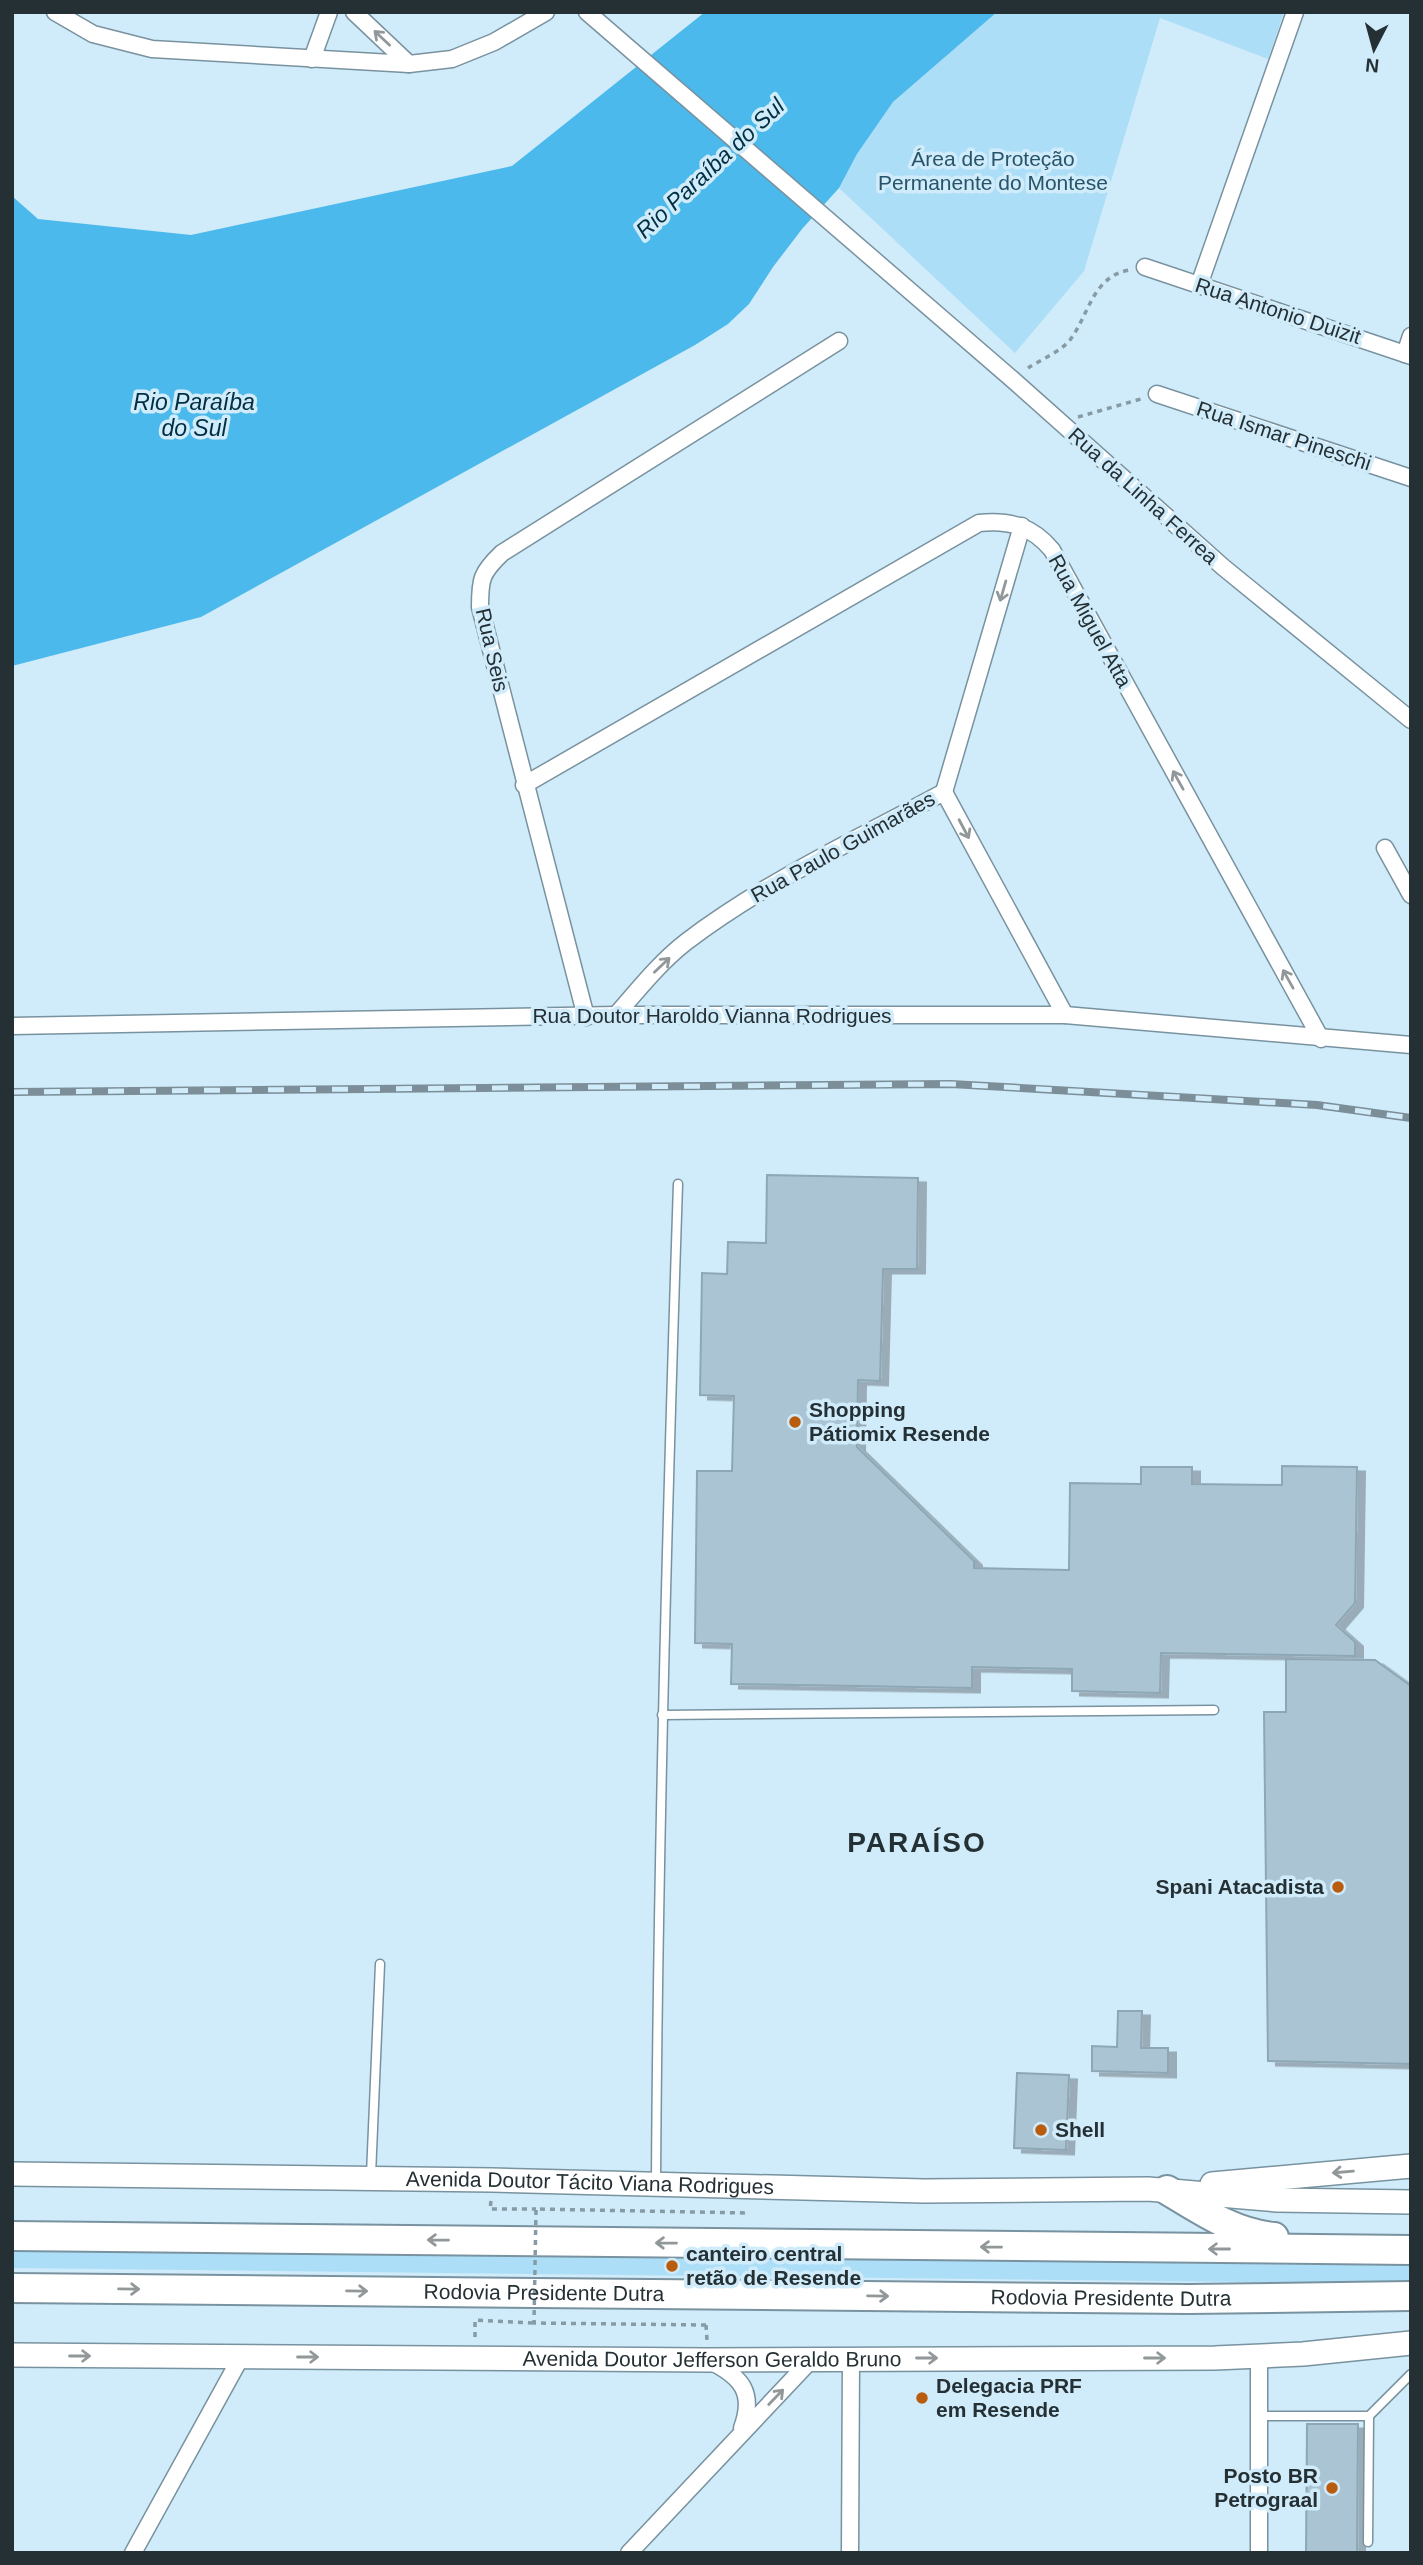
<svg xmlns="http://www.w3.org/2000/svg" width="1423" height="2565" font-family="Helvetica,sans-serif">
  <defs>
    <filter id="shadow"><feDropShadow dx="8" dy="4.5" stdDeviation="0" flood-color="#0004"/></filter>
  </defs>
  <rect width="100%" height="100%" fill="#d0ebf9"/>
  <g fill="#addef8">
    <path d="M 997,12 L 1284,12 L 1268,59 L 1160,18 L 1084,271 L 1015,353 L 839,188 L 857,154 L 893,102 Z"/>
    <path d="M 12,2249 L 1332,2265 L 1411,2262 L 1411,2281 L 1332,2283 L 12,2268 Z"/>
  </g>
  <path fill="#4bb9eb" d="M 705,12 L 997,12 L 893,102 L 857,154 L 839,188 L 802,229 L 773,267 L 749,304 L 728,324 L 695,345 L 201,617 L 12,666 L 12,196 L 38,219 L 191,235 L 512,166 Z"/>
  <g fill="#aac4d3" stroke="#8ea7b5" stroke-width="2" filter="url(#shadow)">
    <path d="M 767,1175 L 918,1178 L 917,1269 L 883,1269 L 880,1381 L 858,1380 L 857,1447 L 974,1561 L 974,1568 L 1069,1570 L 1070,1483 L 1141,1484 L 1141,1467 L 1192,1467 L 1192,1484 L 1282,1485 L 1282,1466 L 1357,1467 L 1355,1603 L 1336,1625 L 1355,1642 L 1355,1656 L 1161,1653 L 1160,1693 L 1072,1691 L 1072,1669 L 972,1667 L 972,1688 L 731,1684 L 732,1644 L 695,1643 L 697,1471 L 732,1471 L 734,1396 L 700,1395 L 702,1273 L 727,1274 L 728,1242 L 766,1243 Z"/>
    <path d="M 1286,1659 L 1375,1660 L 1411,1686 L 1411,2064 L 1268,2061 L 1264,1712 L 1286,1712 Z"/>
    <path d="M 1118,2011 L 1142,2011 L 1141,2048 L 1168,2048 L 1168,2073 L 1092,2071 L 1092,2046 L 1117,2047 Z"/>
    <path d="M 1017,2073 L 1069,2075 L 1066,2150 L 1014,2148 Z"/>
    <path d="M 1307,2424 L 1358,2424 L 1357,2553 L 1306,2553 Z"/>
  </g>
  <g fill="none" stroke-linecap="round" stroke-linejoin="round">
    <defs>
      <g id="lane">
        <path d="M 662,1715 L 1214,1710"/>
        <path d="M 371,2175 L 380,1964"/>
        <path d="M 656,2182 C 658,1849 667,1517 678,1184"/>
        <path d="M 1259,2416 L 1369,2416 L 1411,2374"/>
        <path d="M 1368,2542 L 1369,2416"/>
      </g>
      <g id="street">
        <path d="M 55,12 L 93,34 L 152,49 L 409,64 L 452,59 L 494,42 L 546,12"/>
        <path d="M 354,12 L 409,64"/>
        <path d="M 587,12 L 1012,379 L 1223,567 L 1411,720"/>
        <path d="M 312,59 L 329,12"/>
        <path d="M 1145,267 L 1411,356"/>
        <path d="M 1199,285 L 1295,12"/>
        <path d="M 1405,354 L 1411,336"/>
        <path d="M 1157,394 L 1411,478"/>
        <path d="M 524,785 L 979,523 C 1010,520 1032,526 1052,550 L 1321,1039"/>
        <path d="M 944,792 L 1022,526"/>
        <path d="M 1385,848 L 1411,895"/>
        <path d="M 616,1015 C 638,990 659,963 686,942 C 765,882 857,839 944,792 L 1065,1015"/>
        <path d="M 586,1017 L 480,607 C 480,579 481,573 502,553 L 839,341"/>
        <path d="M 12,1026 L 616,1015 L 1065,1015 L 1411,1045"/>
        <path d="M 710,2361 C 742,2377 755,2393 742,2428"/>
        <path d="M 133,2553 L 241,2357"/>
        <path d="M 629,2553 L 811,2360"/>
        <path d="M 850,2553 L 851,2358"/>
        <path d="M 1259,2553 L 1259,2357"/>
      </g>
      <g id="secondary">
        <path id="s1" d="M 12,2174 L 492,2180 L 924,2191 L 1148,2189 L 1277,2200 L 1411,2202"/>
        <path d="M 1212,2184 L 1411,2166"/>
        <path id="s2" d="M 12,2355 L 707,2360 L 1215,2358 L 1303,2354 L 1411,2343"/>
      </g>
      <g id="highway">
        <path d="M 1167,2190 C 1202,2211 1233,2233 1274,2237"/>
        <path d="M 12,2236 L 1411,2250"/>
        <path id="s3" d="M 12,2288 L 1189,2299 L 1411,2296"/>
      </g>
    </defs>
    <use href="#lane" stroke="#79929f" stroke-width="11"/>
    <use href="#street" stroke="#79929f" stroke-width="19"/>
    <use href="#secondary" stroke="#79929f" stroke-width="26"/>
    <use href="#highway" stroke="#79929f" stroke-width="32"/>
    <g stroke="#879ba5" stroke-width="3.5" stroke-dasharray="5 5" stroke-linecap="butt">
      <path d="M 1028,368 C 1040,360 1060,352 1070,340 C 1089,315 1092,277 1129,270"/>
      <path d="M 1078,417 L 1141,399"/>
      <path d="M 491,2201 L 490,2209 L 536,2209"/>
      <path d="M 706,2325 L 707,2340"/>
      <path d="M 475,2337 L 475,2320 L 534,2323"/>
    </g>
    <use href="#lane" stroke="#fff" stroke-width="8"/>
    <use href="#street" stroke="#fff" stroke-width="16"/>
    <use href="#secondary" stroke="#fff" stroke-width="23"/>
    <use href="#highway" stroke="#fff" stroke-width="28"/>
    <defs>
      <path id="rail" d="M 12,1092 L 951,1084 L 1317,1105 L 1411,1118"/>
    </defs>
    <use href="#rail" stroke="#7c8f99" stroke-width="8"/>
    <use href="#rail" stroke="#d0ebf9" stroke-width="5" stroke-dasharray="16" stroke-linecap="butt"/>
    <path stroke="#879ba5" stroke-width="3.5" stroke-dasharray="5 5" stroke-linecap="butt" d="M 706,2325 L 534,2323 L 536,2209 L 749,2213"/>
  </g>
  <defs><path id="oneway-shaft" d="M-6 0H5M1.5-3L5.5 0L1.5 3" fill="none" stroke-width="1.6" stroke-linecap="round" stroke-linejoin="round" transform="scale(1.75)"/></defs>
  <g stroke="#92989a">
    <use href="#oneway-shaft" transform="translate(382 38) rotate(-137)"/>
    <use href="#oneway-shaft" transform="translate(1003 591) rotate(106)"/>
    <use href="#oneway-shaft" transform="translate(1178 780) rotate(-119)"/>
    <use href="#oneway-shaft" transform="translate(964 829) rotate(62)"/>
    <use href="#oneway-shaft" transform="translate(662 965) rotate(-43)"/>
    <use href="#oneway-shaft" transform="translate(1288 979) rotate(-119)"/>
    <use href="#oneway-shaft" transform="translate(1343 2172) rotate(175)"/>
    <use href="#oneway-shaft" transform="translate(438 2240) rotate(-179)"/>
    <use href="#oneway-shaft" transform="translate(666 2243) rotate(-179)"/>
    <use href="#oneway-shaft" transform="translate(991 2247) rotate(-179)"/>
    <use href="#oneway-shaft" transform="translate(1219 2249) rotate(-180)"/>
    <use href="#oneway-shaft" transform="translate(129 2289) rotate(1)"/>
    <use href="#oneway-shaft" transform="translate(357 2291) rotate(1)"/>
    <use href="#oneway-shaft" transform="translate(878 2296) rotate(1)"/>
    <use href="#oneway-shaft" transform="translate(80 2356)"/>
    <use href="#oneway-shaft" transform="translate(308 2357)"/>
    <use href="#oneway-shaft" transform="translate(927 2358)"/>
    <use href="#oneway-shaft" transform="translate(1155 2358)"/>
    <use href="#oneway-shaft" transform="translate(776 2397) rotate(-46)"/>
  </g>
  <g fill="#ba5c0e" stroke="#d0ebf9" stroke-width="2.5">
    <circle cx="795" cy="1422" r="7"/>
    <circle cx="1338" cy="1887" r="7"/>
    <circle cx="1041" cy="2130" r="7"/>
    <circle cx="672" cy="2266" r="7"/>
    <circle cx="922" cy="2398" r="7"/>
    <circle cx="1332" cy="2488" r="7"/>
  </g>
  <g text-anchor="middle" stroke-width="7" stroke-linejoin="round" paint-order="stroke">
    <g font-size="21" fill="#27546a" stroke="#d0ebf9">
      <text x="993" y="166">Área de Proteção<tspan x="993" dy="24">Permanente do Montese</tspan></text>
    </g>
    <g font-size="21" fill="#253035" stroke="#d0ebf9">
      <text transform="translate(1278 311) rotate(18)" y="7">Rua Antonio Duizit</text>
      <text transform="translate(1284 436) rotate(18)" y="7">Rua Ismar Pineschi</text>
      <text transform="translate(1143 496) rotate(42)" y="7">Rua da Linha Ferrea</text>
      <text transform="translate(1090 621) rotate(61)" y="7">Rua Miguel Atta</text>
      <text transform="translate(492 650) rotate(77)" y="7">Rua Seis</text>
      <text transform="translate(843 847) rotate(-29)" y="7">Rua Paulo Guimarães</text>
      <text x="712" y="1023">Rua Doutor Haroldo Vianna Rodrigues</text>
      <text dy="7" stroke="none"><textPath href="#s1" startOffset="578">Avenida Doutor Tácito Viana Rodrigues</textPath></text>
      <text dy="7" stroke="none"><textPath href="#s3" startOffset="532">Rodovia Presidente Dutra</textPath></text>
      <text dy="7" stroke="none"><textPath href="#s3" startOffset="1099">Rodovia Presidente Dutra</textPath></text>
      <text dy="7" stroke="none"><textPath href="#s2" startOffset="700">Avenida Doutor Jefferson Geraldo Bruno</textPath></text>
    </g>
    <g font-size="21" font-weight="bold" fill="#253035" stroke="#d0ebf9" text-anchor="start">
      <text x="809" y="1417">Shopping<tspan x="809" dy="24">Pátiomix Resende</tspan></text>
      <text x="1324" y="1894" text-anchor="end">Spani Atacadista</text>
      <text x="1055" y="2137">Shell</text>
      <text x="686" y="2261">canteiro central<tspan x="686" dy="24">retão de Resende</tspan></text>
      <text x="936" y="2393">Delegacia PRF<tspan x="936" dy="24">em Resende</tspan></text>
      <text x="1318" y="2483" text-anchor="end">Posto BR<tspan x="1318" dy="24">Petrograal</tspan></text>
    </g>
    <g font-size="23" font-style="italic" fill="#002f43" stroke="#d0ebf9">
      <text transform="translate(710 168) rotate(-43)" y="8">Rio Paraíba do Sul</text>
      <text x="194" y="410">Rio Paraíba<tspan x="194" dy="26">do Sul</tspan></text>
    </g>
    <g font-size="28" font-weight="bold" letter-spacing="2" fill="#253035" stroke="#d0ebf9">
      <text x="917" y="1852">PARAÍSO</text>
    </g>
  </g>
  <rect width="1423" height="2565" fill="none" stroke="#253035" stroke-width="28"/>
  <g transform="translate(1374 49) rotate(186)" stroke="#d0ebf9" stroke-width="5" paint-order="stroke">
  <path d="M0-5L12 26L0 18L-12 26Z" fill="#253035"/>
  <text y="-10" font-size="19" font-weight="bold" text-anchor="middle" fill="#253035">N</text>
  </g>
</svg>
